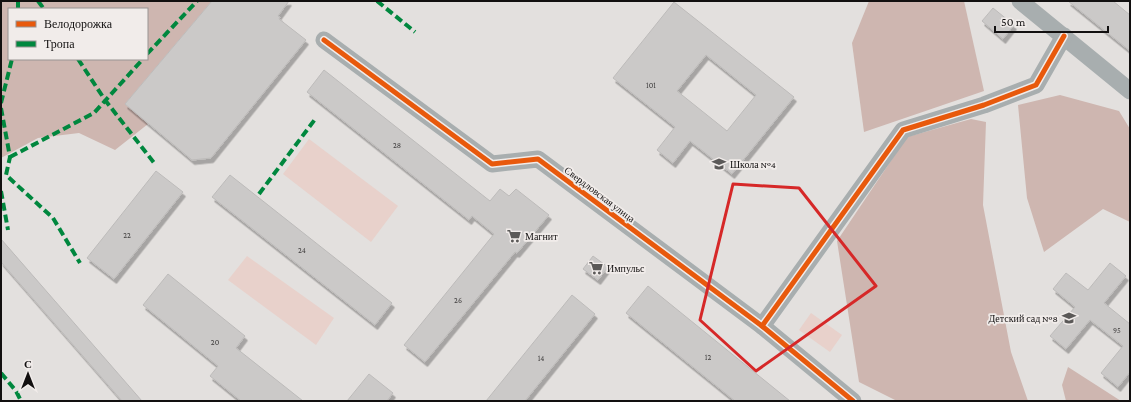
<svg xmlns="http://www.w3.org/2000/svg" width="1131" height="402" font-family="'Crimson Pro',serif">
  <defs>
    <filter id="shadow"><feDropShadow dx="2.5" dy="4.5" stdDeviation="0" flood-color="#0004"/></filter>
  </defs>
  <rect width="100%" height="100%" fill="#e3e0de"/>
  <g fill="#e8d1cb">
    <path d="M 309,139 L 398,206 L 371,242 L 283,174 Z"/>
    <path d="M 247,256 L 334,318 L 316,345 L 228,280 Z"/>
    <path d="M 811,313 L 842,335 L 830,352 L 799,330 Z"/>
  </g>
  <g fill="#ceb6b0" fill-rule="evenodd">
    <path d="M 1,1 L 212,1 L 125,104 L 148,124 L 115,150 L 79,133 L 38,138 L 1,158 ZM 9,9 L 147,9 L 147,59 L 9,59 Z"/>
    <path d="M 869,1 L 964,1 L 984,91 L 864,132 L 852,43 Z"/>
    <path d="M 1060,95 L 1119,111 L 1130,129 L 1130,222 L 1103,209 L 1044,252 L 1027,198 L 1018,105 Z"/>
    <path d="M 971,119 L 986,122 L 983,205 L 1011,352 L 1028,401 L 897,401 L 859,382 L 837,241 L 907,137 Z"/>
    <path d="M 1068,367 L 1121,401 L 1066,401 L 1062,385 Z"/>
  </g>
  <g fill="#cbc9c8" stroke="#bdbbba" fill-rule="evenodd" filter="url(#shadow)">
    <path d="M 212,1 L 289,1 L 278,16 L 280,17 L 279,19 L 306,40 L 211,158 L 192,160 L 125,104 Z"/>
    <path d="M 1068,1 L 1113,1 L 1130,15 L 1130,51 Z"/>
    <path d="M 674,2 L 794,97 L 732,174 L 690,141 L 673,163 L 657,150 L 675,127 L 613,78 ZM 706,55 L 756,95 L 727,131 L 677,91 Z"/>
    <path d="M 993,8 L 1014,25 L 1003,39 L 982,21 Z"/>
    <path d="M 324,70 L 490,201 L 500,189 L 509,196 L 516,189 L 549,215 L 517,253 L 515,252 L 425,362 L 404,345 L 494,234 L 472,216 L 469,220 L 307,92 Z"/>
    <path d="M 156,171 L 183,192 L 114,279 L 87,258 Z"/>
    <path d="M 230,175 L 392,303 L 375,325 L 212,197 Z"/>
    <path d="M 1,239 L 142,401 L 122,401 L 1,262 Z"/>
    <path d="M 593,256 L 608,267 L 598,280 L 583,269 Z"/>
    <path d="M 1110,263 L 1126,276 L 1104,303 L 1130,324 L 1130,372 L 1118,387 L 1101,373 L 1123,346 L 1090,320 L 1066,349 L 1050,336 L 1075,307 L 1053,289 L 1066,273 L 1088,290 Z"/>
    <path d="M 168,274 L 245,336 L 236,348 L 303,401 L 241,401 L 210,376 L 218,366 L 143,305 Z"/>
    <path d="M 648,286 L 790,401 L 735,401 L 626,313 Z"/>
    <path d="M 572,295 L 595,314 L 525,401 L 486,401 Z"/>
    <path d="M 369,374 L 393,393 L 387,401 L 347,401 Z"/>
  </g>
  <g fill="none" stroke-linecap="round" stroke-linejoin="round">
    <g stroke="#a8aeaf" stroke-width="17">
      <path d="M 1020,1 L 1130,91"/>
      <path d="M 324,40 L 492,164 L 538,159 L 762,326 L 853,401"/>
      <path d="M 762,326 L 903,130 L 984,105 L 1036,85 L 1064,36"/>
    </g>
    <g stroke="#00873e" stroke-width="4" stroke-dasharray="8 4" stroke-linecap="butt">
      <path d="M 38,1 L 44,9"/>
      <path d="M 377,1 L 415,32"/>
      <path d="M 18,9 L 18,1"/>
      <path d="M 147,54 L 197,1"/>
      <path d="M 78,59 L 105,100 L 155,164"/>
      <path d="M 1,103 L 12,59"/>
      <path d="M 1,108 L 10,157 L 6,175 L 53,218 L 80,263"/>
      <path d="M 10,157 L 94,113 L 143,59"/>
      <path d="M 1,191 L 8,230"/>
      <path d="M 259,194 L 316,118"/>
      <path d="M 1,373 L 16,391 L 21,401"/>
    </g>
    <defs>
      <g id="cycleway">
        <path d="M 324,40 L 492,164 L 538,159 L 762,326 L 853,401"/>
        <path d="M 762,326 L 903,130 L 984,105 L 1036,85 L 1064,36"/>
      </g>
    </defs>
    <use href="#cycleway" stroke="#f1ecea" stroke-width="8"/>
    <use href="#cycleway" stroke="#e8590c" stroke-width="5"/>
  </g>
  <path fill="none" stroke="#d62828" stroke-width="3" stroke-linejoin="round" d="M 733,184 L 799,188 L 876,286 L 756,371 L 700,320 Z"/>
  <defs>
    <symbol id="school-bare" viewBox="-9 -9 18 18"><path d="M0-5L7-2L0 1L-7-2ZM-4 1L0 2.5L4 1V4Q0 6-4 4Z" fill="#5b5958" stroke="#f1ecea" stroke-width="2.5" paint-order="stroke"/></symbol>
    <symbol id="supermarket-bare" viewBox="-9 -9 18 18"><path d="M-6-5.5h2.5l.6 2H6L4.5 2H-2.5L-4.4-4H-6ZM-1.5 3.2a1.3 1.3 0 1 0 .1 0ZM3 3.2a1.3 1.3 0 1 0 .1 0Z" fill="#5b5958" stroke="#f1ecea" stroke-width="2.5" paint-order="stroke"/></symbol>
  </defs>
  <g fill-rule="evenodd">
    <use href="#school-bare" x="709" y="154" width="20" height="20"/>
    <use href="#supermarket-bare" x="504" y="226" width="20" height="20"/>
    <use href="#supermarket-bare" x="586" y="258" width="20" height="20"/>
    <use href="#school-bare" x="1059" y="308" width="20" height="20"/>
  </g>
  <g text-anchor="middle" stroke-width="3.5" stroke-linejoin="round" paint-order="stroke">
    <g font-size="8" fill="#413f3f">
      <text x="651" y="88">101</text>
      <text x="397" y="148">28</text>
      <text x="127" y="238">22</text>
      <text x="302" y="253">24</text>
      <text x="458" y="303">26</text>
      <text x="1117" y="333">95</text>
      <text x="215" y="345">20</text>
      <text x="708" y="360">12</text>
      <text x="541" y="361">14</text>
    </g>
    <g font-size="10" fill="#121010" stroke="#f1ecea" text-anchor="start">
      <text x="730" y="168">Школа №4</text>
      <text x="525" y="240">Магнит</text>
      <text x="607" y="272">Импульс</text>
      <text x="1058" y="322" text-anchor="end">Детский сад №8</text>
    </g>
    <g font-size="10" fill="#121010" stroke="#f1ecea">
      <text transform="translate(600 194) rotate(37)" y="4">Свердловская улица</text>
    </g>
  </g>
  <rect width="1131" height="402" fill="none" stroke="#121010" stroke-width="4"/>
  <rect x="8" y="8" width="140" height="52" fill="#f1ecea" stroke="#989493"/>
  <rect x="16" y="21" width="20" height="6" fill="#e8590c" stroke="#989493"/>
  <text x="44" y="28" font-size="12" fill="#121010">Велодорожка</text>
  <rect x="16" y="41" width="20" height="6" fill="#00873e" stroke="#989493"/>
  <text x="44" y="48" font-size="12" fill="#121010">Тропа</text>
  <g transform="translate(28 374)" stroke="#f1ecea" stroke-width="3" paint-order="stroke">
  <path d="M0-3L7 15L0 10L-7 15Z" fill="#121010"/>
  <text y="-6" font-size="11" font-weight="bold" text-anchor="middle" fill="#121010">С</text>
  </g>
  <path d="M995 26v6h113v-6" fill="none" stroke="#121010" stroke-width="2"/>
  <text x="1001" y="26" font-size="12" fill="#121010" stroke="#f1ecea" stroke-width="3" paint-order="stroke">50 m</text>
</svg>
